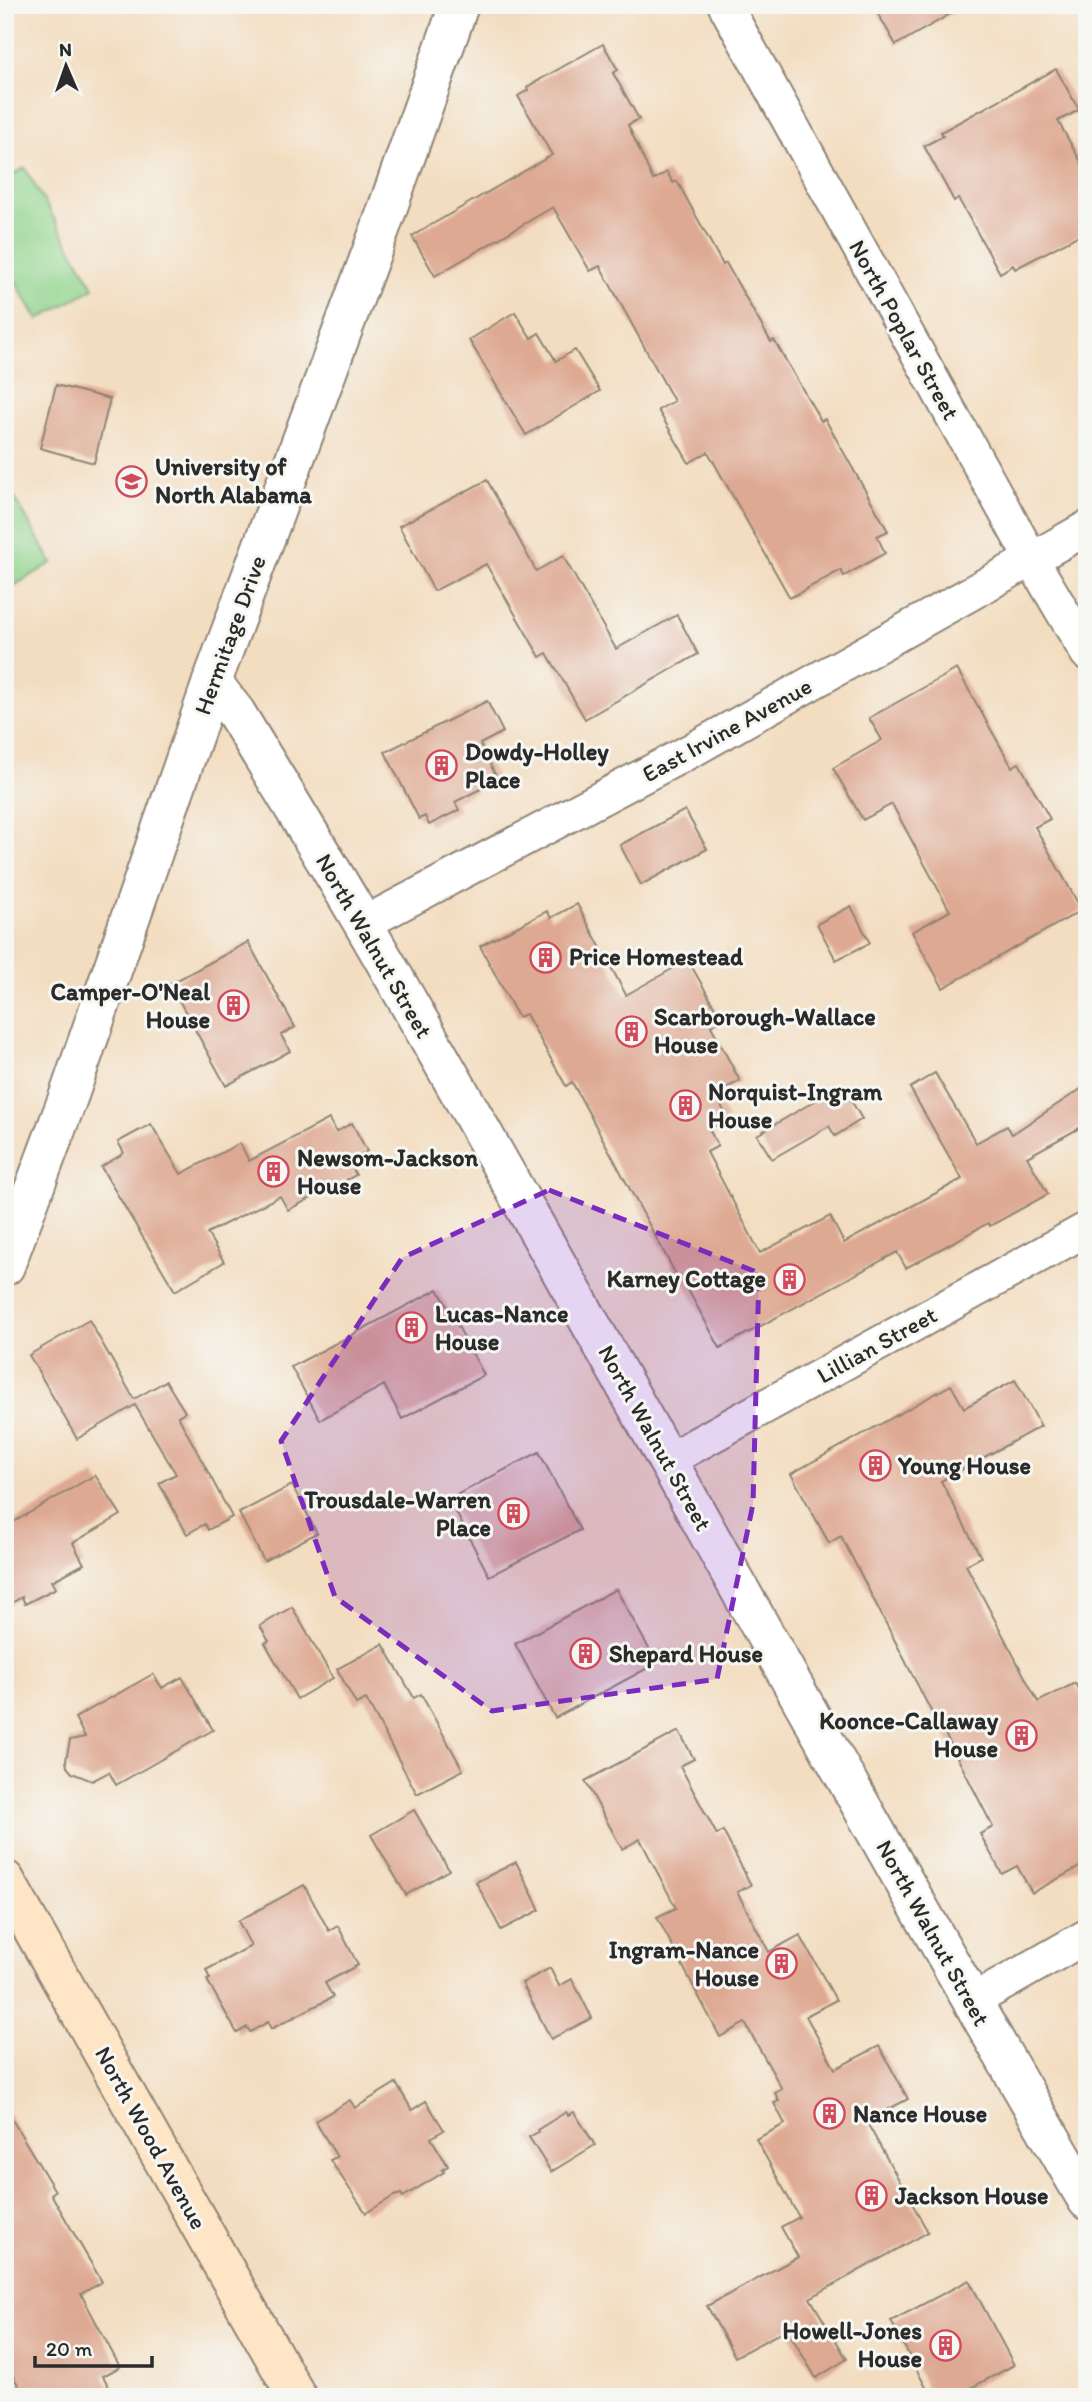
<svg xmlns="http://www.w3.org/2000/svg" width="1092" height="2402" font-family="Itim,sans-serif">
  <rect width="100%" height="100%" fill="#f6f6f2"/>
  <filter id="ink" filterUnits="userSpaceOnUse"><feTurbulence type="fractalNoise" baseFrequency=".0143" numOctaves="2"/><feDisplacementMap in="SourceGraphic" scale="14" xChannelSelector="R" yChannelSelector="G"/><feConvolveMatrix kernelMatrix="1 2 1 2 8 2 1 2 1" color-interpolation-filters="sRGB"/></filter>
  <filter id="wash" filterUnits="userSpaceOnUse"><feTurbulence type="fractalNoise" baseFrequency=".00686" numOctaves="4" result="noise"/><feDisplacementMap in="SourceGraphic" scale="28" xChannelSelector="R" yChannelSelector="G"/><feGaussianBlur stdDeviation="1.57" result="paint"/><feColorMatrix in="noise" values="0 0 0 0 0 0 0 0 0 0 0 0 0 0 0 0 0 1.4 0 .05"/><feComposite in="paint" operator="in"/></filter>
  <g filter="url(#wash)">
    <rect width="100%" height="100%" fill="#f3ddc0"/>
    <g fill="#91d48d" stroke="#5e805c" stroke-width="2">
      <path d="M 25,168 L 94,288 L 38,320 L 5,264 L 5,179 Z"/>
      <path d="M 5,481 L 52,563 L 5,591 Z"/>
    </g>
    <g id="blocks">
      <g fill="#dea992">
        <path d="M 873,5 L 966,5 L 896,45 Z"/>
        <path d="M 603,44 L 618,70 L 613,73 L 639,119 L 628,125 L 653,180 L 667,172 L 673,183 L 677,181 L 723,265 L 726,263 L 771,342 L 774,340 L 821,421 L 825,419 L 888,531 L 877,536 L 885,553 L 844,576 L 841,570 L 790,598 L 708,452 L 689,463 L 658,410 L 674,401 L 600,266 L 590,271 L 553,207 L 435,276 L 412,236 L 552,155 L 518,96 L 528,90 L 527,87 Z"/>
        <path d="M 1056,69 L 1079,110 L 1058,121 L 1087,173 L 1087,231 L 1015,269 L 1013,265 L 1000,273 L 958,198 L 954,201 L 924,146 L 943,136 L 941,132 Z"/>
        <path d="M 515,312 L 531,338 L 539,333 L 556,361 L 575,350 L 600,391 L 526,435 L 469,340 Z"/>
        <path d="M 56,385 L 110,399 L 94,463 L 40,448 Z"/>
        <path d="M 487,480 L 536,571 L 563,556 L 616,649 L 677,615 L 698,654 L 585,719 L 547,653 L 540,657 L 486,564 L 434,591 L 399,526 Z"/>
        <path d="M 957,669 L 1012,767 L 1019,763 L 1050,819 L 1035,827 L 1082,910 L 943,988 L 912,932 L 950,911 L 892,804 L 863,820 L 833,768 L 882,740 L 869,718 Z"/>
        <path d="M 487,701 L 503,732 L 480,744 L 498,780 L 455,802 L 459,810 L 429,825 L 425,816 L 419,819 L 385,752 Z"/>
        <path d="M 685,810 L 707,849 L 641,885 L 620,845 Z"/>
        <path d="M 577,904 L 626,995 L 688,960 L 722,1020 L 711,1026 L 740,1081 L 715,1094 L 728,1119 L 709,1129 L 718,1146 L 707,1152 L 760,1253 L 830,1216 L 844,1243 L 962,1179 L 910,1088 L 935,1073 L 976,1143 L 1007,1126 L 1012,1134 L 1087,1085 L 1087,1124 L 1027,1157 L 1048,1194 L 990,1226 L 988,1223 L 906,1268 L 897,1252 L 720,1348 L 682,1279 L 679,1280 L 572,1082 L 566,1086 L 526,1014 L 518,1017 L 480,946 L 547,911 L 551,918 Z"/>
        <path d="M 851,906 L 870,943 L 836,960 L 817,924 Z"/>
        <path d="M 248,942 L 295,1027 L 281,1035 L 290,1051 L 226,1086 L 170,984 Z"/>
        <path d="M 842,1085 L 862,1119 L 835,1136 L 829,1126 L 772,1159 L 757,1135 Z"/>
        <path d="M 329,1119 L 336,1132 L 352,1123 L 367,1151 L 349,1161 L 356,1175 L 288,1210 L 280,1196 L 207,1233 L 224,1262 L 175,1291 L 101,1167 L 124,1153 L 118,1142 L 151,1124 L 181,1174 L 240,1143 L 249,1161 Z"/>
        <path d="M 438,1289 L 484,1375 L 402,1419 L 384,1385 L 320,1420 L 291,1367 Z"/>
        <path d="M 89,1320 L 134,1399 L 166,1381 L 185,1412 L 178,1416 L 232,1517 L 208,1530 L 205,1524 L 187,1534 L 159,1483 L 176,1474 L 135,1405 L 77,1439 L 29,1355 Z"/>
        <path d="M 1015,1380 L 1041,1426 L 941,1481 L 981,1557 L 966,1565 L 1038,1702 L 1075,1683 L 1087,1706 L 1087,1863 L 1032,1893 L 1017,1866 L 1002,1874 L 980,1834 L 993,1827 L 935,1714 L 933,1715 L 841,1536 L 829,1543 L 791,1474 L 951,1385 L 964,1408 Z"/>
        <path d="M 539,1452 L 580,1530 L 489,1576 L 449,1499 Z"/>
        <path d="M 95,1475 L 121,1515 L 73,1543 L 84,1564 L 52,1581 L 56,1588 L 25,1604 L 22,1597 L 5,1607 L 5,1527 Z"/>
        <path d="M 292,1485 L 317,1533 L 264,1561 L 239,1513 Z"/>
        <path d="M 616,1589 L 657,1663 L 555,1718 L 515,1644 Z"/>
        <path d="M 292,1607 L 333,1678 L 297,1699 L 265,1643 L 269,1641 L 260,1626 Z"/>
        <path d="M 383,1644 L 414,1698 L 421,1694 L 463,1770 L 417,1794 L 366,1699 L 356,1704 L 337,1669 Z"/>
        <path d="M 153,1674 L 162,1688 L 182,1677 L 213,1730 L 116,1785 L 109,1772 L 92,1781 L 72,1773 L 67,1767 L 66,1760 L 70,1740 L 85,1737 L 75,1718 Z"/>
        <path d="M 679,1731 L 694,1759 L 680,1766 L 717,1835 L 723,1831 L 751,1885 L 737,1892 L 769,1952 L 800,1935 L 836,2000 L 806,2016 L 835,2069 L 879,2046 L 908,2099 L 866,2121 L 928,2232 L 810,2298 L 847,2359 L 816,2378 L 787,2329 L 735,2357 L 707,2306 L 798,2257 L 781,2227 L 799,2217 L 756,2139 L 785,2124 L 774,2103 L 779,2101 L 775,2093 L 782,2089 L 745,2023 L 720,2037 L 657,1917 L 676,1908 L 640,1839 L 622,1849 L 585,1781 Z"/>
        <path d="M 414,1810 L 449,1870 L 406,1895 L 371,1835 Z"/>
        <path d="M 516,1862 L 540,1910 L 501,1930 L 476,1882 Z"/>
        <path d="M 304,1885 L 329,1931 L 338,1926 L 358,1965 L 325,1983 L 333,1997 L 271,2029 L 268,2022 L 250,2032 L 247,2027 L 237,2033 L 207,1980 L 210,1979 L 206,1970 L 251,1946 L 238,1921 Z"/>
        <path d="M 550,1968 L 559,1986 L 572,1979 L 592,2018 L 551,2039 L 522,1983 Z"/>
        <path d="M 396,2083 L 412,2110 L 426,2101 L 444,2130 L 431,2138 L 448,2166 L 442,2170 L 444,2172 L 403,2197 L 401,2194 L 394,2196 L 366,2213 L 330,2160 L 337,2157 L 315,2121 L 350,2100 L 355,2108 Z"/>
        <path d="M 5,2108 L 55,2191 L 51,2194 L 102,2282 L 81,2294 L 120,2367 L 103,2376 L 114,2397 L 25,2397 L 5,2362 Z"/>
        <path d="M 566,2112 L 568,2115 L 574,2112 L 595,2145 L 551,2172 L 529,2137 L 538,2132 L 537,2130 Z"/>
        <path d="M 969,2280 L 1014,2365 L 954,2397 L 931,2397 L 891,2321 Z"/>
      </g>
    </g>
  </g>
  <g filter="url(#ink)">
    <use href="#blocks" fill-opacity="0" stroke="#8f8476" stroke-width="2"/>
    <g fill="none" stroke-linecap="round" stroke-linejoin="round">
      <defs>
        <g id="minor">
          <path d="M 725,5 L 1032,560 L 1087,653"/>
          <path d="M 363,924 L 694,749 L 1087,528"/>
          <path d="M 668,1460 L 1087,1229"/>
          <path d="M 971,2002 L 1087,1936"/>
        </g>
        <g id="tertiary">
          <path d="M 212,682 L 236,713 C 279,784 323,855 365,927 C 609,1349 841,1779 1087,2200"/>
          <path d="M 5,1266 L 69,1095 L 212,682 L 382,224 L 459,5"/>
        </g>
        <path id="secondary" d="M 5,1880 L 297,2397"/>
      </defs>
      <use href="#minor" stroke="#8f8476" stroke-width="37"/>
      <use href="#tertiary" stroke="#8f8476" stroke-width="42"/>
      <use href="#secondary" stroke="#8f8476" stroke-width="42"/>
      <use href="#minor" stroke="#fff" stroke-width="33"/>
      <use href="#tertiary" stroke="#fff" stroke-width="38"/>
      <use href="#secondary" stroke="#fde5c5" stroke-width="38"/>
    </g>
  </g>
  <path fill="#7b2cbf" fill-opacity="0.2" stroke="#7b2cbf" stroke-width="5" stroke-dasharray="14 9" stroke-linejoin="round" d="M 549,1190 L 759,1273 L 753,1504 L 717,1679 L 492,1711 L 335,1597 L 281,1441 L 402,1258 Z"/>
  <defs>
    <symbol id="university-ring" viewBox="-11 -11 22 22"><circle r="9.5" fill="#f6f6f2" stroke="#d1495b" stroke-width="1.5"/><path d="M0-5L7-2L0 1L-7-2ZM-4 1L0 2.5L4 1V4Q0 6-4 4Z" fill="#d1495b"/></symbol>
    <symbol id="building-ring" viewBox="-11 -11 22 22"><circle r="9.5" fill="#f6f6f2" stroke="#d1495b" stroke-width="1.5"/><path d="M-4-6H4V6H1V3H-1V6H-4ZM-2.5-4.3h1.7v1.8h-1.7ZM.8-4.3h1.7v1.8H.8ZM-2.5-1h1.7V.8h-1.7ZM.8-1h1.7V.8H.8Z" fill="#d1495b"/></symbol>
  </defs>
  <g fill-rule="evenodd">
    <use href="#university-ring" x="114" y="464" width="35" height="35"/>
    <use href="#building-ring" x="424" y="748" width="35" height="35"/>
    <use href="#building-ring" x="528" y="940" width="35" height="35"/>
    <use href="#building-ring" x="216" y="988" width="35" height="35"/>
    <use href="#building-ring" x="614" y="1014" width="35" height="35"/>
    <use href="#building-ring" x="668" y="1088" width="35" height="35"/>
    <use href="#building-ring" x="256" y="1154" width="35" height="35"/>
    <use href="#building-ring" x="772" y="1262" width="35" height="35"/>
    <use href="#building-ring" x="394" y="1310" width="35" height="35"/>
    <use href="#building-ring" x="858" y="1448" width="35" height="35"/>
    <use href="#building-ring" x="496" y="1496" width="35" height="35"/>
    <use href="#building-ring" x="568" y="1636" width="35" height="35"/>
    <use href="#building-ring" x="1004" y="1718" width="35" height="35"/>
    <use href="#building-ring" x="764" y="1946" width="35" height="35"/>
    <use href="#building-ring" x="812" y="2096" width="35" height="35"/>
    <use href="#building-ring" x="854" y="2178" width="35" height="35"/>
    <use href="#building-ring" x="928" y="2328" width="35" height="35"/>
  </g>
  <g text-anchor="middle" stroke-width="6" stroke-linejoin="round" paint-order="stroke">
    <g font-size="24" fill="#2b2b2b" stroke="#f6f6f2">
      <text transform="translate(904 330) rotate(61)" y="8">North Poplar Street</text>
      <text transform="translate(230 635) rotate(-70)" y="8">Hermitage Drive</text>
      <text transform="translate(727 730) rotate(-29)" y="8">East Irvine Avenue</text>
      <text transform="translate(374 946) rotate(60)" y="8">North Walnut Street</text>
      <text transform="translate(877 1345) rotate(-29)" y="8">Lillian Street</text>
      <text transform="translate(655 1438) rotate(61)" y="8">North Walnut Street</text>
      <text transform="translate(933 1933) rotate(61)" y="8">North Walnut Street</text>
      <text transform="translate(151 2138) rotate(61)" y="8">North Wood Avenue</text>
    </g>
    <g font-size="24" font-weight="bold" fill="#2b2b2b" stroke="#f6f6f2" text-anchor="start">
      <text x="155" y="475">University of<tspan x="155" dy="28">North Alabama</tspan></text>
      <text x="465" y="760">Dowdy-Holley<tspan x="465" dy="28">Place</tspan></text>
      <text x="569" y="965">Price Homestead</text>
      <text x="210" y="1000" text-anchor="end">Camper-O'Neal<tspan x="210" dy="28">House</tspan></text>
      <text x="654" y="1025">Scarborough-Wallace<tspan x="654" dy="28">House</tspan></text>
      <text x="708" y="1100">Norquist-Ingram<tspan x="708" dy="28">House</tspan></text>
      <text x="297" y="1166">Newsom-Jackson<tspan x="297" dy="28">House</tspan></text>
      <text x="766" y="1287" text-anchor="end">Karney Cottage</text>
      <text x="435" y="1322">Lucas-Nance<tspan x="435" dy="28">House</tspan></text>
      <text x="898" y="1474">Young House</text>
      <text x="491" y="1508" text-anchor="end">Trousdale-Warren<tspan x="491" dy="28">Place</tspan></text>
      <text x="609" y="1662">Shepard House</text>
      <text x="998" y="1729" text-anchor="end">Koonce-Callaway<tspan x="998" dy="28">House</tspan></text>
      <text x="759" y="1958" text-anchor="end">Ingram-Nance<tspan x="759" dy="28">House</tspan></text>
      <text x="853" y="2122">Nance House</text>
      <text x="895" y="2204">Jackson House</text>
      <text x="922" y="2339" text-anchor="end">Howell-Jones<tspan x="922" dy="28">House</tspan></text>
    </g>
  </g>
  <rect width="1092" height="2402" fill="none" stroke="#f6f6f2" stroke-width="28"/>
  <g transform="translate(66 66) rotate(358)" stroke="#f6f6f2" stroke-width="5" paint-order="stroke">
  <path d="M0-5L12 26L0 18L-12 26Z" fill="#2b2b2b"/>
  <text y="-10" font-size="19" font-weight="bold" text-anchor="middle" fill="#2b2b2b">N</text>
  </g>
  <path d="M35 2356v10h117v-10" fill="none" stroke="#2b2b2b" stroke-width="3.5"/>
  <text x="46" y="2356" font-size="21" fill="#2b2b2b" stroke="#f6f6f2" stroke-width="5" paint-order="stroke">20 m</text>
</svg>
